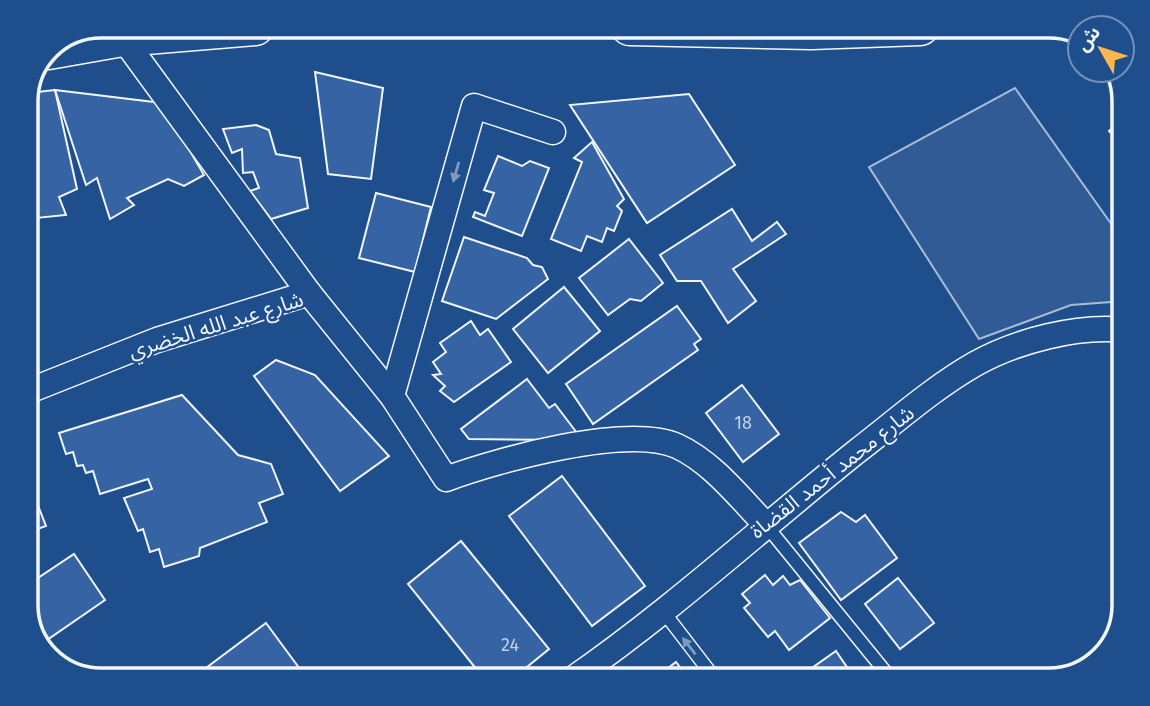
<svg xmlns="http://www.w3.org/2000/svg" width="1150" height="706" font-family="'Fira Sans','Noto Sans Arabic',sans-serif">
  <rect width="100%" height="100%" fill="#1f4e8c"/>
  <path fill="#305b95" stroke="#a8bbd7" stroke-width="2" d="M 1015,88 L 1124,242 L 1124,301 L 1071,305 L 979,339 L 869,167 Z"/>
  <g fill="#3563a3" stroke="#f2f6ff" stroke-width="2">
    <path d="M 315,72 L 383,88 L 371,179 L 328,174 Z"/>
    <path d="M 55,90 L 77,189 L 59,197 L 66,215 L 26,219 L 26,97 L 28,93 Z"/>
    <path d="M 55,90 L 162,103 L 204,175 L 184,186 L 168,179 L 127,198 L 134,205 L 110,219 L 97,178 L 86,185 Z"/>
    <path d="M 689,94 L 735,165 L 647,223 L 570,105 Z"/>
    <path d="M 1124,117 L 1124,146 L 1109,131 Z"/>
    <path d="M 256,125 L 269,130 L 276,154 L 300,158 L 308,208 L 271,219 L 250,191 L 259,188 L 253,172 L 243,173 L 242,149 L 232,153 L 223,129 Z"/>
    <path d="M 592,142 L 624,199 L 617,206 L 622,211 L 614,231 L 607,228 L 602,242 L 587,236 L 581,251 L 551,239 L 582,162 L 574,158 Z"/>
    <path d="M 498,156 L 522,166 L 530,161 L 549,168 L 522,236 L 473,217 L 475,212 L 485,216 L 494,193 L 484,190 Z"/>
    <path d="M 376,193 L 431,207 L 415,272 L 359,258 Z"/>
    <path d="M 732,209 L 752,241 L 777,222 L 786,234 L 733,269 L 756,301 L 728,323 L 701,281 L 677,281 L 660,255 Z"/>
    <path d="M 464,237 L 527,258 L 533,265 L 542,267 L 548,279 L 496,319 L 442,301 Z"/>
    <path d="M 629,239 L 663,283 L 641,301 L 630,299 L 608,315 L 579,278 Z"/>
    <path d="M 564,287 L 600,331 L 548,373 L 513,329 Z"/>
    <path d="M 677,306 L 701,339 L 694,344 L 698,350 L 593,424 L 566,384 Z"/>
    <path d="M 471,321 L 480,335 L 488,329 L 511,362 L 454,402 L 440,391 L 445,386 L 433,375 L 441,374 L 433,362 L 446,352 L 440,343 Z"/>
    <path d="M 276,360 L 315,375 L 389,456 L 340,491 L 254,376 Z"/>
    <path d="M 527,379 L 549,408 L 555,404 L 577,433 L 568,440 L 469,439 L 461,429 Z"/>
    <path d="M 742,385 L 779,434 L 743,462 L 706,413 Z"/>
    <path d="M 182,395 L 238,455 L 271,464 L 283,494 L 259,503 L 267,522 L 200,548 L 199,556 L 164,567 L 159,549 L 150,552 L 143,529 L 138,531 L 124,498 L 152,489 L 148,479 L 100,494 L 93,471 L 86,473 L 83,465 L 77,466 L 73,452 L 66,454 L 59,433 Z"/>
    <path d="M 26,475 L 46,526 L 26,533 Z"/>
    <path d="M 562,476 L 645,586 L 592,626 L 509,516 Z"/>
    <path d="M 841,512 L 856,522 L 865,515 L 897,558 L 841,600 L 799,543 Z"/>
    <path d="M 461,541 L 549,649 L 511,680 L 485,680 L 408,584 Z"/>
    <path d="M 74,554 L 105,600 L 44,642 L 31,623 L 26,609 L 26,586 Z"/>
    <path d="M 765,575 L 773,585 L 783,576 L 790,585 L 800,580 L 830,618 L 789,650 L 775,631 L 768,637 L 744,608 L 750,603 L 742,594 Z"/>
    <path d="M 898,578 L 934,623 L 900,649 L 865,604 Z"/>
    <path d="M 266,623 L 308,680 L 209,680 L 202,671 Z"/>
    <path d="M 836,651 L 851,673 L 858,668 L 865,680 L 795,680 Z"/>
    <path d="M 676,662 L 690,680 L 653,680 Z"/>
  </g>
  <g fill="none" stroke-linecap="round" stroke-linejoin="round">
    <defs>
      <g id="lane">
        <path d="M 765,524 L 892,680"/>
        <path d="M 663,611 L 716,680"/>
      </g>
      <g id="street">
        <path d="M 122,37 L 309,293"/>
        <path d="M 26,392 L 157,340 L 309,293 L 392,396 L 446,479 C 497,460 627,424 677,446 C 712,462 739,497 765,524"/>
        <path d="M 392,396 L 474,106 L 553,132"/>
        <path d="M 571,680 C 671,611 761,528 856,452 C 895,422 933,388 975,364 C 1016,341 1077,325 1124,330"/>
      </g>
      <g id="primary">
        <path d="M 630,26 L 811,30 L 920,26"/>
        <path d="M 48,50 L 122,37 L 255,26"/>
      </g>
    </defs>
    <use href="#lane" stroke="#f2f6ff" stroke-width="15"/>
    <use href="#street" stroke="#f2f6ff" stroke-width="27"/>
    <use href="#primary" stroke="#f2f6ff" stroke-width="41"/>
    <use href="#lane" stroke="#1f4e8c" stroke-width="12"/>
    <use href="#street" stroke="#1f4e8c" stroke-width="24"/>
    <use href="#primary" stroke="#1f4e8c" stroke-width="38"/>
  </g>
  <defs><path id="oneway-solid" d="M-6-.8H1V-3.2L6.5 0L1 3.2V.8H-6Z" transform="scale(1.75)"/></defs>
  <g fill="#7e9ac0">
    <use href="#oneway-solid" transform="translate(456 172) rotate(106)"/>
    <use href="#oneway-solid" transform="translate(689 646) rotate(-128)"/>
  </g>
  <g text-anchor="middle" stroke-width="5" stroke-linejoin="round" paint-order="stroke">
    <g font-size="18" fill="#c3d1e8">
      <text x="743" y="429">18</text>
      <text x="510" y="651">24</text>
    </g>
    <g font-size="21" fill="#f2f6ff" stroke="#1f4e8c">
      <text transform="translate(216 325) rotate(-17)" y="7">شارع عبد الله الخضري</text>
      <text transform="translate(832 472) rotate(-38)" y="7">شارع محمد أحمد القضاة</text>
    </g>
  </g>
  <path d="M0 0H1150V706H0ZM101 38H1049A63 63 0 0 1 1112 101V605A63 63 0 0 1 1049 668H101A63 63 0 0 1 38 605V101A63 63 0 0 1 101 38Z" fill="#1f4e8c" fill-rule="evenodd"/>
  <path fill="none" stroke="#f2f6ff" stroke-width="3.5" d="M101 38H1049A63 63 0 0 1 1112 101V605A63 63 0 0 1 1049 668H101A63 63 0 0 1 38 605V101A63 63 0 0 1 101 38Z"/>
  <g transform="translate(1101 49) rotate(309)"><circle r="33" fill="#1f4e8c" stroke="#7391ba" stroke-width="2"/>
  <path d="M0-5L12 26L0 18L-12 26Z" fill="#ffb74d"/>
  <text y="-10" font-size="19" font-weight="bold" text-anchor="middle" fill="#f2f6ff">ش</text>
  </g>
</svg>
